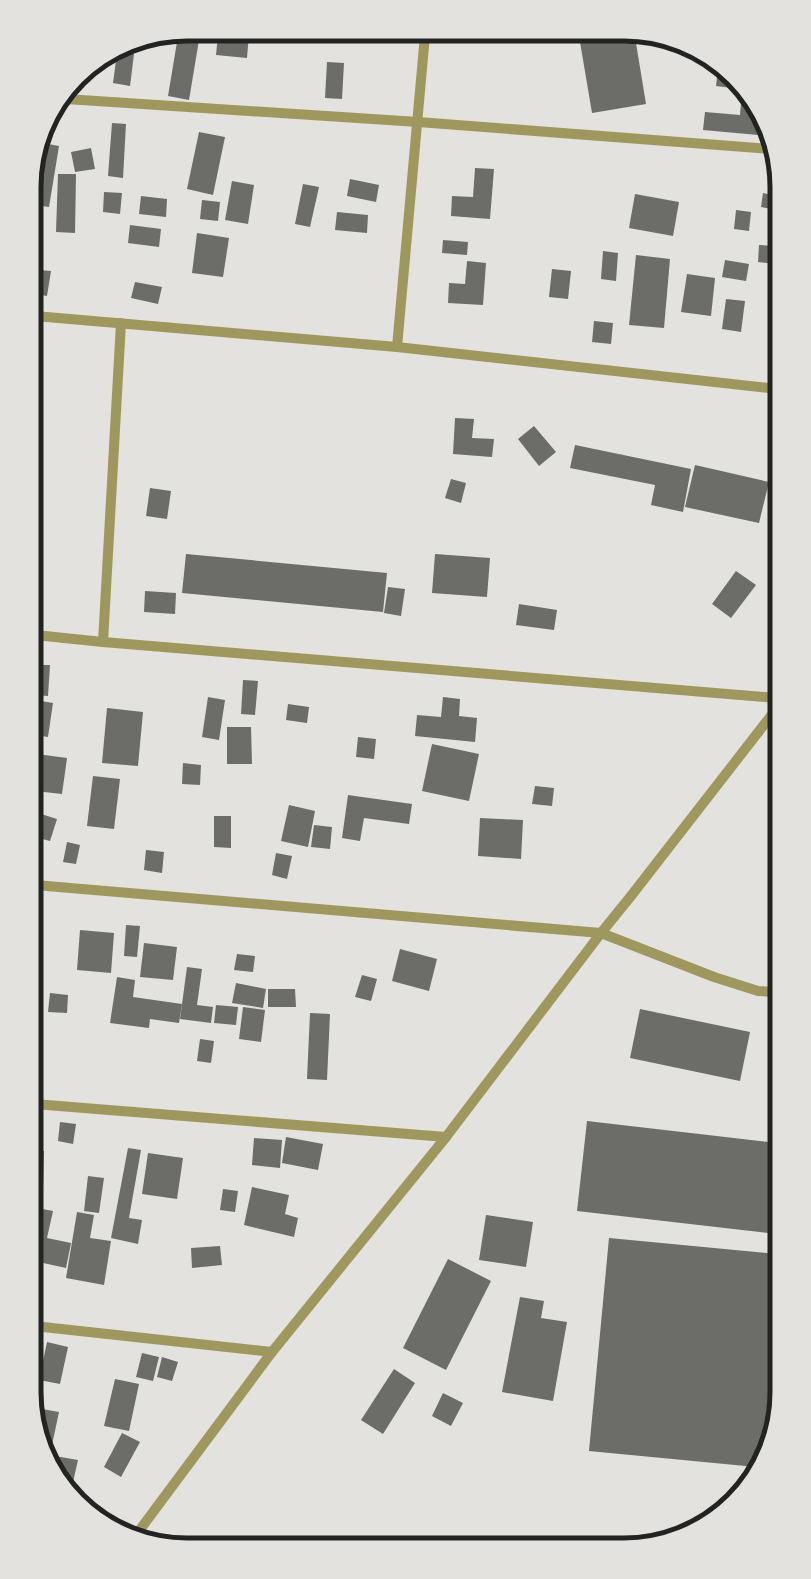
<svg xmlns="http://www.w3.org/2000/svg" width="811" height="1579" font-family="Montserrat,sans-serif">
  <rect width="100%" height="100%" fill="#e3e2df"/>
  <g fill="#6c6c69">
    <path d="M 187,34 L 200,34 L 189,100 L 168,96 L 178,36 Z"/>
    <path d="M 218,34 L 249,34 L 247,58 L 216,55 Z"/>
    <path d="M 579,36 L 635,37 L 646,104 L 592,113 Z"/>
    <path d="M 118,52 L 134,54 L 130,86 L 113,83 L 117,53 Z"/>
    <path d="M 327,62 L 344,63 L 342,99 L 325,98 Z"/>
    <path d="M 718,68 L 725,72 L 733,82 L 732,88 L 716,86 Z"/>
    <path d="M 742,91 L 751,102 L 759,118 L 758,135 L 703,130 L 705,112 L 740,115 Z"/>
    <path d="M 112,123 L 126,124 L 123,178 L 108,176 Z"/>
    <path d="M 199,132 L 225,137 L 213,195 L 187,189 Z"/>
    <path d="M 43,143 L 59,146 L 49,207 L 35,205 L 35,174 L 37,160 Z"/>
    <path d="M 91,148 L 95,169 L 75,172 L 71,152 Z"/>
    <path d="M 475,168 L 494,169 L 490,219 L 451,216 L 452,196 L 473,197 Z"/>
    <path d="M 58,174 L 76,174 L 75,233 L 56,232 Z"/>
    <path d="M 350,179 L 379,185 L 376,202 L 347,196 Z"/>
    <path d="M 232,181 L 254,185 L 248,224 L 225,220 Z"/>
    <path d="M 303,184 L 319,187 L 310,227 L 295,224 Z"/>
    <path d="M 104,192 L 122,193 L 120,214 L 103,212 Z"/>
    <path d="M 763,193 L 777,196 L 777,210 L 761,207 Z"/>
    <path d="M 635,194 L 679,202 L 673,236 L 629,228 Z"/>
    <path d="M 141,196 L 167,199 L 166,217 L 139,214 Z"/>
    <path d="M 202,200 L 220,202 L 218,221 L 200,219 Z"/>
    <path d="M 736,210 L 751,212 L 749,231 L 734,229 Z"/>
    <path d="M 337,212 L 368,215 L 367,233 L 335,230 Z"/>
    <path d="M 130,225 L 161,229 L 159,247 L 128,243 Z"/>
    <path d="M 35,228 L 41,228 L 38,266 L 35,266 Z"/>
    <path d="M 197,233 L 229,238 L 223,277 L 192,273 Z"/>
    <path d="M 443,240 L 468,242 L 467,255 L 442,253 Z"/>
    <path d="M 759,245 L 777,246 L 777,264 L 758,262 Z"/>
    <path d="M 603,251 L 618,253 L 616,281 L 601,279 Z"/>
    <path d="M 636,255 L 670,259 L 664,328 L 629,325 Z"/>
    <path d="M 725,260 L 749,264 L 746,281 L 722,277 Z"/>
    <path d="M 467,261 L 486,263 L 483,305 L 448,303 L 449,283 L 465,284 Z"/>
    <path d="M 552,269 L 571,271 L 568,299 L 549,297 Z"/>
    <path d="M 39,270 L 51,271 L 47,296 L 35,294 Z"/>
    <path d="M 687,274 L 715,278 L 711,316 L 681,312 Z"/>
    <path d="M 135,282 L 162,287 L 158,304 L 131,298 Z"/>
    <path d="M 726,299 L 745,301 L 741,332 L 722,329 Z"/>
    <path d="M 594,321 L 613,323 L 611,344 L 592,342 Z"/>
    <path d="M 455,418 L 474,419 L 472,438 L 494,439 L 492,457 L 453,454 Z"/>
    <path d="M 534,426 L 556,452 L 539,466 L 518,439 Z"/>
    <path d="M 575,445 L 691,469 L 683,512 L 651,505 L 655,485 L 570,468 Z"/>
    <path d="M 695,465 L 769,482 L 759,523 L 685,507 Z"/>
    <path d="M 451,479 L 466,483 L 461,503 L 445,498 Z"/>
    <path d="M 150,488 L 171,491 L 167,519 L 146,516 Z"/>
    <path d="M 186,554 L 387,573 L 383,612 L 182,593 Z"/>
    <path d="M 435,554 L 490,558 L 487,597 L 432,593 Z"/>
    <path d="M 736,571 L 756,585 L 731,618 L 712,604 Z"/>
    <path d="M 388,587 L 405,589 L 401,616 L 384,613 Z"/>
    <path d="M 145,591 L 176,593 L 175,614 L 144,612 Z"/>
    <path d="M 519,604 L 557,610 L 554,630 L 516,625 Z"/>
    <path d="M 35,665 L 50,665 L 48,696 L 35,695 Z"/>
    <path d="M 243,680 L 258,681 L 255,715 L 241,714 Z"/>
    <path d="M 208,697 L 225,700 L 219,740 L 202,737 Z"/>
    <path d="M 443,697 L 460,699 L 459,716 L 477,718 L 475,742 L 415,736 L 417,715 L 441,717 Z"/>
    <path d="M 35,700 L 53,703 L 48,737 L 35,735 Z"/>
    <path d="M 288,704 L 309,707 L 307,723 L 286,720 Z"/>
    <path d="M 107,708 L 143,712 L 138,766 L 102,763 Z"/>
    <path d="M 227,727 L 251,727 L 252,764 L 227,764 Z"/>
    <path d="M 358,737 L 376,739 L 374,759 L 356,757 Z"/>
    <path d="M 432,744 L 479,754 L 469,801 L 422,791 Z"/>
    <path d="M 37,754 L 67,758 L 62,794 L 35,791 L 35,773 Z"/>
    <path d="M 183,763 L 201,765 L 200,785 L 182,784 Z"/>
    <path d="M 93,776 L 120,779 L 114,829 L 87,826 Z"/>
    <path d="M 535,786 L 554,788 L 552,806 L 532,804 Z"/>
    <path d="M 348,795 L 412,804 L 409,824 L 364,818 L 360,841 L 342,838 Z"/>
    <path d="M 289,805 L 315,811 L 308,847 L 281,841 Z"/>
    <path d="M 41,814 L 57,819 L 50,841 L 35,837 Z"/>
    <path d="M 214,816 L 231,816 L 231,848 L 214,847 Z"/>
    <path d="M 480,818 L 523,820 L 521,859 L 478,856 Z"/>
    <path d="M 314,825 L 332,827 L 330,849 L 311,847 Z"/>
    <path d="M 67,842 L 80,845 L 76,864 L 63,862 Z"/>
    <path d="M 146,850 L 164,852 L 162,873 L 144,870 Z"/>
    <path d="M 276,853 L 292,856 L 287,879 L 272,875 Z"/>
    <path d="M 126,925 L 140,926 L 137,957 L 124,956 Z"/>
    <path d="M 80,930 L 114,933 L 111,973 L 77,970 Z"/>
    <path d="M 144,943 L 177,947 L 173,980 L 140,977 Z"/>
    <path d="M 400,949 L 437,959 L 429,991 L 392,981 Z"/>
    <path d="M 237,954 L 255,956 L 253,972 L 234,970 Z"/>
    <path d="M 187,967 L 202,969 L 197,1005 L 213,1007 L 211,1023 L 180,1019 Z"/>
    <path d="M 362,975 L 377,979 L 371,1001 L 355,997 Z"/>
    <path d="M 117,977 L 135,980 L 133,997 L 182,1004 L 179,1023 L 150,1019 L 149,1028 L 110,1023 Z"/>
    <path d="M 236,983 L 266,989 L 263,1008 L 232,1003 Z"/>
    <path d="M 268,989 L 295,989 L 296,1007 L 268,1007 Z"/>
    <path d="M 50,993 L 68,995 L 67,1013 L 48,1012 Z"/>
    <path d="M 216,1005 L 238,1007 L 236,1025 L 214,1023 Z"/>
    <path d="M 243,1007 L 265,1010 L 261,1042 L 239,1039 Z"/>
    <path d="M 640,1009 L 750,1032 L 740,1081 L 630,1058 Z"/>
    <path d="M 310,1013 L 330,1014 L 327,1080 L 307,1079 Z"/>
    <path d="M 200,1039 L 214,1041 L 211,1063 L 197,1061 Z"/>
    <path d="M 587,1121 L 777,1143 L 777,1234 L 577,1211 Z"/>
    <path d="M 60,1122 L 76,1124 L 73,1144 L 58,1141 Z"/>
    <path d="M 286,1137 L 323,1144 L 318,1170 L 282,1163 Z"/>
    <path d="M 254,1138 L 282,1140 L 280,1168 L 252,1165 Z"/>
    <path d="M 128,1148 L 141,1150 L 129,1218 L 142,1220 L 138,1244 L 111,1238 Z"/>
    <path d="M 34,1151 L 44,1151 L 43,1188 L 34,1188 Z"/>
    <path d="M 148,1153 L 183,1158 L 177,1199 L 142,1194 Z"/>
    <path d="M 88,1176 L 104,1178 L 99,1213 L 84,1211 Z"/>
    <path d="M 252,1187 L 289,1195 L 285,1214 L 298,1218 L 294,1237 L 244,1225 Z"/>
    <path d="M 223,1189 L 238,1191 L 235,1212 L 220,1210 Z"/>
    <path d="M 37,1208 L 53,1211 L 47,1238 L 71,1243 L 66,1268 L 34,1261 L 34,1221 Z"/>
    <path d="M 77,1212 L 94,1215 L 90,1238 L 111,1241 L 104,1285 L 66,1278 Z"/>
    <path d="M 486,1215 L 533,1222 L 526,1267 L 479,1260 Z"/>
    <path d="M 609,1238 L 777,1254 L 777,1402 L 765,1450 L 756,1467 L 589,1451 Z"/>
    <path d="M 220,1246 L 222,1265 L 192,1268 L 191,1248 Z"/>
    <path d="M 448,1259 L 491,1281 L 446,1370 L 403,1348 Z"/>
    <path d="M 520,1297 L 544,1301 L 541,1318 L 567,1322 L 553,1401 L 502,1392 Z"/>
    <path d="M 47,1342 L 68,1347 L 60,1384 L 39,1380 Z"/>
    <path d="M 142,1353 L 159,1357 L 153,1381 L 136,1377 Z"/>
    <path d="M 162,1357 L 178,1362 L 172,1381 L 157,1377 Z"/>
    <path d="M 394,1369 L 415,1383 L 383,1434 L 361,1420 Z"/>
    <path d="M 115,1379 L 139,1384 L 129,1431 L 104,1426 Z"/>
    <path d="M 443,1393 L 463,1403 L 451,1426 L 432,1416 Z"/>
    <path d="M 42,1409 L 59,1412 L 52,1445 L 43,1443 L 42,1441 L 39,1425 Z"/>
    <path d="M 122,1433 L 140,1442 L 121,1477 L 104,1467 Z"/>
    <path d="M 49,1455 L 78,1460 L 73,1482 L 62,1480 Z"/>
  </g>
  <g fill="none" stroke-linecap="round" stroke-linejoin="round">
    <g stroke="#9f985e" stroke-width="10">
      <path d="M 66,99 L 418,122 L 771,149"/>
      <path d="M 35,316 L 397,347 L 777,389"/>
      <path d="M 397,347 L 425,35"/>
      <path d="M 35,635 L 103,642 L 777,698"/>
      <path d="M 103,642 L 121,323"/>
      <path d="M 35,885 L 601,933 L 714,977 L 758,991 L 777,992"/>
      <path d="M 34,1104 L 446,1137"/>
      <path d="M 34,1326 L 272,1352"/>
      <path d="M 136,1535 L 272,1352 L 446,1137 L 601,933 L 631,896 L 777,708"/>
    </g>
  </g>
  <path d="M0 0H811V1579H0ZM187 41H624A146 146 0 0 1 770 187V1392A146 146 0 0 1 624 1538H187A146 146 0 0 1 41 1392V187A146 146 0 0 1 187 41Z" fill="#e3e2df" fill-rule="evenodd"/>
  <path fill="none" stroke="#232322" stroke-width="5" d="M187 41H624A146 146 0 0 1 770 187V1392A146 146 0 0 1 624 1538H187A146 146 0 0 1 41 1392V187A146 146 0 0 1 187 41Z"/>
</svg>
